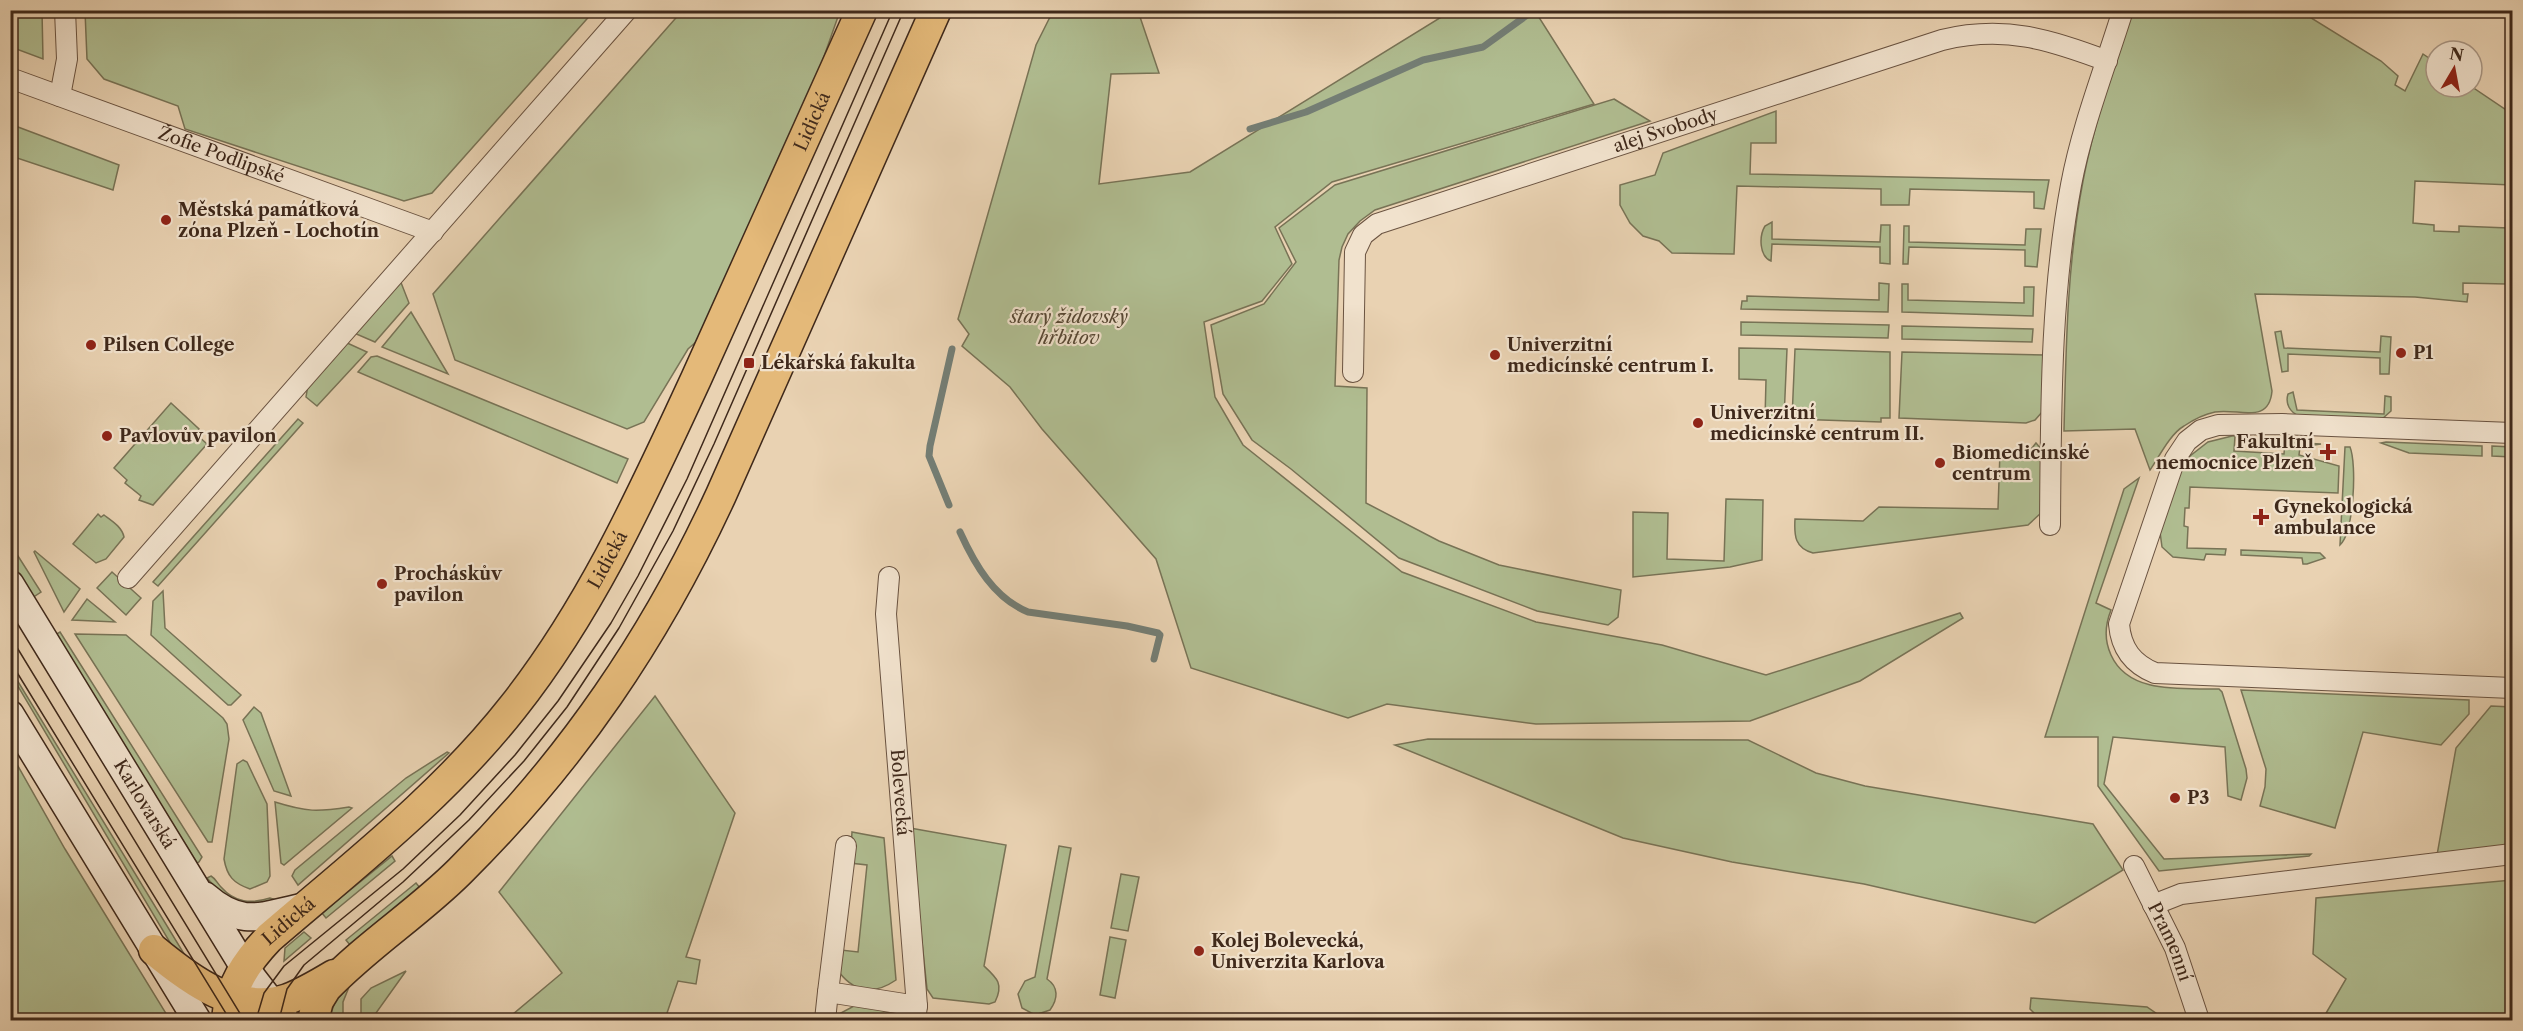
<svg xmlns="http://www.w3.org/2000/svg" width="2523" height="1031" font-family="'Libre Caslon Text',serif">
  <rect width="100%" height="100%" fill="#e9d2b2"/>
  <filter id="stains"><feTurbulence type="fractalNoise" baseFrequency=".00333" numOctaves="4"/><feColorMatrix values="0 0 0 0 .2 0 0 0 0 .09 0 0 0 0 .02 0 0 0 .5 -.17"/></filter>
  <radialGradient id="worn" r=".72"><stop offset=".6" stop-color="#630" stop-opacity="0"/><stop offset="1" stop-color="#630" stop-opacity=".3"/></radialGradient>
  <g fill="#b0bd91" stroke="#787356" stroke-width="1.5">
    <path d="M 10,11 L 42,11 L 43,59 L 11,47 Z"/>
    <path d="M 85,11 L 85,10 L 594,11 L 432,193 L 404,201 L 185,129 L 178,106 L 104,79 L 87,59 Z"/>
    <path d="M 682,11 L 840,11 L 803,116 L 705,334 L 688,349 L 644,422 L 627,429 L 455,360 L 433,294 Z"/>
    <path d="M 1053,11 L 1138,11 L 1159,73 L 1111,74 L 1099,184 L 1190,172 L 1451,11 L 1535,11 L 1594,104 L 1332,182 L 1275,227 L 1292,264 L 1262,301 L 1204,322 L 1215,397 L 1243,445 L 1402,572 L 1536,622 L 1662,645 L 1766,675 L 1960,613 L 1963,618 L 1860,681 L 1750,721 L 1536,724 L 1387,704 L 1348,718 L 1191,668 L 1156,559 L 1042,429 L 1010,387 L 962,346 L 969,334 L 958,319 L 1036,45 Z"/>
    <path d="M 2133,11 L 2300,11 L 2381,61 L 2398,76 L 2395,85 L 2405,91 L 2423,54 L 2436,63 L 2436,87 L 2472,87 L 2512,114 L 2512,185 L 2415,181 L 2413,223 L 2434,225 L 2434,231 L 2459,232 L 2459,226 L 2508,228 L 2506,284 L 2463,283 L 2463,294 L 2468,294 L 2467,302 L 2415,297 L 2255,294 L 2272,391 C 2269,425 2239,408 2215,412 C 2205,414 2193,420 2184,426 C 2170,434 2159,457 2150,470 L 2135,429 L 2064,431 C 2066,348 2067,264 2083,181 C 2094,123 2113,66 2133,11 Z"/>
    <path d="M 1614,99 L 1650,121 L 1375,210 L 1360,221 L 1348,234 L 1342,247 L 1339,260 L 1335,386 L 1367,388 L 1366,503 L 1439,541 L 1499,565 L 1621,590 L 1618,617 L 1608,625 L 1537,611 L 1399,558 L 1291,469 L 1252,440 L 1223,394 L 1211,325 L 1264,304 L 1296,262 L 1279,228 L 1335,185 Z"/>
    <path d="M 1776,111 L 1776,143 L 1751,143 L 1750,174 L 2049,180 L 2044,209 L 2034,208 L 2034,192 L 1910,189 L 1909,205 L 1881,205 L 1881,189 L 1737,186 L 1734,254 L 1672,253 L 1659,241 L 1643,236 L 1630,223 L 1620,205 L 1620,185 L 1655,175 L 1663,153 Z"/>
    <path d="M 10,124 L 119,165 L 113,190 L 11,156 Z"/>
    <path d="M 1772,222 L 1772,239 L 1880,242 L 1881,225 L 1890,225 L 1890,264 L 1880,263 L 1880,247 L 1772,244 L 1771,261 C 1759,256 1759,236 1765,226 Z"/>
    <path d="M 1904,226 L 1909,226 L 1909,242 L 2025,245 L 2026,229 L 2041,229 L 2037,267 L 2025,266 L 2025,250 L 1909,247 L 1908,264 L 1903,264 Z"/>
    <path d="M 400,280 L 409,303 L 375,342 L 354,333 Z"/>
    <path d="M 1879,283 L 1889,284 L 1888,312 L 1741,309 L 1742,301 L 1747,301 L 1747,296 L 1879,300 Z"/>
    <path d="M 1902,284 L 1908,284 L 1908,300 L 2024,303 L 2024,287 L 2034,287 L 2033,316 L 1902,312 Z"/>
    <path d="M 411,312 L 448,374 L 382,347 Z"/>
    <path d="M 1741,322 L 1889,325 L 1888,338 L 1741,335 Z"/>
    <path d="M 1902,326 L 2033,329 L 2032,342 L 1902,339 Z"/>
    <path d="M 2281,331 L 2284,348 L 2380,352 L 2381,336 L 2391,337 L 2389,374 L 2380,374 L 2380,358 L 2288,354 L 2288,371 L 2282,372 L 2275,332 Z"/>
    <path d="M 345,342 L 367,352 L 317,406 L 306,397 L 308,385 Z"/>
    <path d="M 1739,348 L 1787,349 L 1784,419 L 1765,419 L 1766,380 L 1739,379 Z"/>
    <path d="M 1795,349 L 1890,352 L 1890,418 L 1881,418 L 1881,422 L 1792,419 Z"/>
    <path d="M 1902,352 L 2045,355 L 2043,411 L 2035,420 L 2026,423 L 1899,418 Z"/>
    <path d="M 377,356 L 628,459 L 617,483 L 358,372 L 371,357 Z"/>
    <path d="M 2293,392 L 2297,410 L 2384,414 L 2385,396 L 2391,397 L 2391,411 L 2382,419 L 2299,416 C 2290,412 2285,404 2288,394 Z"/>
    <path d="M 171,403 L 199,429 L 196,434 L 207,444 L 153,505 L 139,500 L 141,496 L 125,483 L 127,480 L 114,468 Z"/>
    <path d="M 298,419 L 303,423 L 158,586 L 153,582 Z"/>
    <path d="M 2232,436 L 2235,436 L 2234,451 L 2284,454 L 2285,442 L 2321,444 L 2300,447 L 2299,455 L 2339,466 L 2338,493 L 2190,487 L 2189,508 L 2185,508 L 2184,526 L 2188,527 L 2187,548 L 2226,549 L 2225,555 L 2206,554 L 2204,560 L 2173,557 L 2162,547 L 2160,532 L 2178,477 L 2190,456 L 2208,442 Z"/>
    <path d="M 2386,442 L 2482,446 L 2482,456 L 2409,453 L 2381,443 Z"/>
    <path d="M 2036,443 L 2043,451 L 2041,513 L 2028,525 L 1813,553 C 1795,548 1794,536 1795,519 L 1863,521 L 1879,507 L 1998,509 L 2000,452 L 2028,453 Z"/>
    <path d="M 2492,446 L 2512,447 L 2512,457 L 2492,456 Z"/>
    <path d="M 2345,447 L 2350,447 C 2357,464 2354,532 2340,545 Z"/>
    <path d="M 2139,478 L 2096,603 L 2111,610 C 2105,625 2104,640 2111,655 C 2129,695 2183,688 2219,689 L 2222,692 L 2246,769 L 2247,778 L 2241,800 L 2228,796 L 2225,747 L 2113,737 L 2104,784 L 2164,859 L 2311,854 L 2309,856 L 2159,871 L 2098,786 L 2098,737 L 2045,737 L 2124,489 Z"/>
    <path d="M 1726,499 L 1763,500 L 1762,560 L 1730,567 L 1633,577 L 1633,512 L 1668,513 L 1667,559 L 1724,561 Z"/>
    <path d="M 98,514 L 101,517 L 104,515 C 112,521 122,527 124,537 L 106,559 L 96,563 L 73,544 Z"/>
    <path d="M 11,545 L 41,592 L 32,598 L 11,562 Z"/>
    <path d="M 2241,550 L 2320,553 L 2325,558 L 2307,564 L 2303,564 L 2302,558 L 2241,555 Z"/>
    <path d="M 35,551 L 80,589 L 64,612 L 34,552 Z"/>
    <path d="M 112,572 L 141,598 L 126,615 L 97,588 Z"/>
    <path d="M 163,591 L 165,628 L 241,695 L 231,705 L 228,705 L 151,635 L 153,601 Z"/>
    <path d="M 87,599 L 115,622 L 72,620 Z"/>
    <path d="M 60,632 L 202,857 L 199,862 L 197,863 L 55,635 Z"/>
    <path d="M 75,634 L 126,635 L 223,718 L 227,724 L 229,739 L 212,842 L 208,842 Z"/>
    <path d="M 17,680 L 186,957 L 175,951 L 16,683 Z"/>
    <path d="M 2241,690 L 2469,700 L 2469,714 L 2441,745 L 2363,732 L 2335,828 L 2260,806 L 2265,787 L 2266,769 Z"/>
    <path d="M 655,696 L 735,813 L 686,957 L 700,960 L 696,984 L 678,981 L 666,1016 L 693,1020 L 506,1020 L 562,973 L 499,892 Z"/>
    <path d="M 2491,706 L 2512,707 L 2512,845 L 2437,855 L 2456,748 Z"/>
    <path d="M 254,707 L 261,713 L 291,796 L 274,791 L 243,720 Z"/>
    <path d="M 1428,739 L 1748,740 L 1816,773 L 1865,786 L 2093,824 L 2123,870 L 2035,923 L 1864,884 L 1732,862 L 1623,838 L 1395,745 Z"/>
    <path d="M 10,752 L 65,849 L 170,1020 L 11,1020 Z"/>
    <path d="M 447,752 L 449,753 L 298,885 L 292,876 L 295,870 L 406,778 Z"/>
    <path d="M 243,760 L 247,762 L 267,804 L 270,876 L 267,882 L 250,889 C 233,883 227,876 224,859 L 237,764 Z"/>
    <path d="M 275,802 C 307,812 317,812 349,807 L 352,808 L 284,865 L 281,863 Z"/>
    <path d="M 910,828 L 1006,845 L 984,966 C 997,978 1004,984 995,1002 L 989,1004 L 933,998 L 927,989 Z"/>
    <path d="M 852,832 L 884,838 L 896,980 C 874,995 855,993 839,972 L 841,950 L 858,952 L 867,865 L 850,863 Z"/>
    <path d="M 1059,846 L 1071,848 L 1047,979 C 1059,987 1058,999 1050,1010 L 1035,1015 L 1022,1008 L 1018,994 L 1025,981 L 1035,977 Z"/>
    <path d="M 392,856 L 395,861 L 326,918 L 322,913 Z"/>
    <path d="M 1121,874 L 1139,877 L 1128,931 L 1111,928 Z"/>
    <path d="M 211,876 C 216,879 217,883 221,887 C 235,903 251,904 270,898 L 279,901 L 245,909 L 216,888 L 207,878 Z"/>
    <path d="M 2512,880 L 2512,1020 L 2330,1020 L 2325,1015 L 2346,979 L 2313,954 L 2316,898 Z"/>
    <path d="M 416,883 L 420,888 L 350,945 L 346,940 Z"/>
    <path d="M 304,932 L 311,938 L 284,961 L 285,948 Z"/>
    <path d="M 1110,937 L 1126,940 L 1115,998 L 1100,995 Z"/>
    <path d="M 406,971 L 371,1020 L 361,1020 L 361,999 L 371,988 Z"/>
    <path d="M 349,987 L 343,1002 L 343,1020 L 329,1020 L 335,1001 Z"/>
    <path d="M 2031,998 L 2147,1007 L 2166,1020 L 2041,1020 L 2030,1009 Z"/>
    <path d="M 854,1006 C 870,1008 887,1008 898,1020 L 834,1020 L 837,1015 Z"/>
  </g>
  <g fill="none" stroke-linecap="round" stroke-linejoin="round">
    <g stroke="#747e75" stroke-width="7">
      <path d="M 1250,129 L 1306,112 L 1423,60 L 1483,47 L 1534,10"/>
      <path d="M 949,505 L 929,456 L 930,446 L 952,349"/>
      <path d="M 960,532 C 975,565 994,598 1028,612 L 1127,626 L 1158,633 L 1160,635 L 1154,659"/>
    </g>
    <defs>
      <g id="minor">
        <path id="s1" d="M 10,78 L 433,232"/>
        <path d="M 60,96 L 67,59 L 65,10"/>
        <path id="s2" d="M 1353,372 L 1355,252 L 1363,235 L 1377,224 L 1942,40 C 2004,25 2049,39 2107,61"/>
        <path d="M 2512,433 L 2282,424 L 2218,425 L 2201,430 L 2187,441 L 2175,459 L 2119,624 C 2121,649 2133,664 2155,673 L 2512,688"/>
        <path d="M 2050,525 C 2051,412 2050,297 2071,185 C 2082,126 2105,68 2123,10"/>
        <path id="s3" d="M 889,577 L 886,614 L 917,1006 L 915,1020"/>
        <path d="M 128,578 L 627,10"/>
        <path d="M 846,846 L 828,992 L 917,1006"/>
        <path id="s4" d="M 2134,866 L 2175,948 L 2199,1020"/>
        <path d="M 2153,905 L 2181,894 L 2512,854"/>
        <path d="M 825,1020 L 828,992"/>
      </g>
      <g id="secondary">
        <path id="s5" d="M 10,584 L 244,967 L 285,1020"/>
        <path d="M 10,714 L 197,1020"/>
        <path d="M 205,896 C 242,928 261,916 304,907"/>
      </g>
      <g id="primary">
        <path d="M 154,950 C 190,980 238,1016 288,999 C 304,993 319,984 334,975"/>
        <path id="s6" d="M 227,1020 C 229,987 247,961 269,938 C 354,865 444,795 513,707 C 592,607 643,493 696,379 C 752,257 807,134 862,10"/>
        <path d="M 313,1020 L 318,1001 L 326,988 C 367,945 418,913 460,871 C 572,760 655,638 721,495 L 936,10"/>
      </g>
    </defs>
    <use href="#minor" stroke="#6a5341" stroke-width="22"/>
    <use href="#secondary" stroke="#3f291b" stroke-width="30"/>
    <use href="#primary" stroke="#3f291b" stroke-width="33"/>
    <use href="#minor" stroke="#f1e2cd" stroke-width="20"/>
    <use href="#secondary" stroke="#f1e2cd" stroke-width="27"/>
    <use href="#primary" stroke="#e4b979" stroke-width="30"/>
    <g stroke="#3f291b" stroke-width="1.5">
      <path d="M 10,636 L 244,1020"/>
      <path d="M 10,661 L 230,1020"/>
      <path d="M 256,1020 L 264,993 L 284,966 L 403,869 L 460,815 L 515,755 L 558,701 L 611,623 L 638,576 L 687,479 L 893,10"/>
      <path d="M 279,1020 L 287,989 L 304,965 L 403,882 L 469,820 L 524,761 L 567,707 L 619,628 L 673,531 L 714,444 L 904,10"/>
    </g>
  </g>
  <g fill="#8f2418" stroke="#f1e2cd" stroke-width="2">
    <circle cx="166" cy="220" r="6"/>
    <circle cx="91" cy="345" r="6"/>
    <circle cx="2401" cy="353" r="6"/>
    <circle cx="1495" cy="355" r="6"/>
    <rect x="743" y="357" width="12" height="12" rx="3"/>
    <circle cx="1698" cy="423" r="6"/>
    <circle cx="107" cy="436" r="6"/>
    <path d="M2325 443h6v6h6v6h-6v6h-6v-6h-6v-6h6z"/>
    <circle cx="1940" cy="463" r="6"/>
    <path d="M2258 508h6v6h6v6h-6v6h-6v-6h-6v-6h6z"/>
    <circle cx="382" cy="584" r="6"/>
    <circle cx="2175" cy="798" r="6"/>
    <circle cx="1199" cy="951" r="6"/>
  </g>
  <g text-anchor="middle" stroke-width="4.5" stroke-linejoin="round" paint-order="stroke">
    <g font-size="18" fill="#3f291b" stroke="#f1e2cd">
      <text dy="6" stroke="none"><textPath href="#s6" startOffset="1090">Lidická</textPath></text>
      <text dy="6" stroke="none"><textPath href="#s2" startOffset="460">alej Svobody</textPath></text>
      <text dy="6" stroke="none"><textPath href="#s1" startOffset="225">Žofie Podlipské</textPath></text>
      <text dy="6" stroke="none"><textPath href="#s6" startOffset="606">Lidická</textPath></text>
      <text dy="6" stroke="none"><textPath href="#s3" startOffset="216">Bolevecká</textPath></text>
      <text dy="6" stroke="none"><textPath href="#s5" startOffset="258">Karlovarská</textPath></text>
      <text dy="6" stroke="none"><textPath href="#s6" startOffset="120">Lidická</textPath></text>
      <text dy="6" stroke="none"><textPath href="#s4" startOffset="84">Pramenní</textPath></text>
    </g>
    <g font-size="18" font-weight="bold" fill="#3f291b" stroke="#f1e2cd" text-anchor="start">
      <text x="178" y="216">Městská památková<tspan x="178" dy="21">zóna Plzeň - Lochotín</tspan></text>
      <text x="103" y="351">Pilsen College</text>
      <text x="1507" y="351">Univerzitní<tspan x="1507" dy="21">medicínské centrum I.</tspan></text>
      <text x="2413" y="359">P1</text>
      <text x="761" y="369">Lékařská fakulta</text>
      <text x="1710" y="419">Univerzitní<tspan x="1710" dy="21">medicínské centrum II.</tspan></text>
      <text x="119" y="442">Pavlovův pavilon</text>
      <text x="2314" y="448" text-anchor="end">Fakultní<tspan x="2314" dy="21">nemocnice Plzeň</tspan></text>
      <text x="1952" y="459">Biomedicínské<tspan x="1952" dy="21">centrum</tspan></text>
      <text x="2274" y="513">Gynekologická<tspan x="2274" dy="21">ambulance</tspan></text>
      <text x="394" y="580">Procháskův<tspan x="394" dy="21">pavilon</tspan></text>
      <text x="2187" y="804">P3</text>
      <text x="1211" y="947">Kolej Bolevecká,<tspan x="1211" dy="21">Univerzita Karlova</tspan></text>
    </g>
    <g font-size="18" font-style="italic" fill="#564733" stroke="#f1e2cd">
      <text x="1069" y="323">starý židovský<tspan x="1069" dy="21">hřbitov</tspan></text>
    </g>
  </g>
  <rect width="2523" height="1031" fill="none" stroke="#e9d2b2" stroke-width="36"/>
  <rect x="12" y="12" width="2499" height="1007" fill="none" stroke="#3f291b" stroke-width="3"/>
  <rect x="18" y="18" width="2487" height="995" fill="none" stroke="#3f291b" stroke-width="1.5"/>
  <g transform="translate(2454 69) rotate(10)"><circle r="28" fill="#f1e2cd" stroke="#aa9886" stroke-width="1.5"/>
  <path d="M0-4.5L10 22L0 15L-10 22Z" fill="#8f2418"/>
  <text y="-9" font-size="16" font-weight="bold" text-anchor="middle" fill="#3f291b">N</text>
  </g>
  <rect width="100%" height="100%" filter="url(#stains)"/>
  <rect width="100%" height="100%" fill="url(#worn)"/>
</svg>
